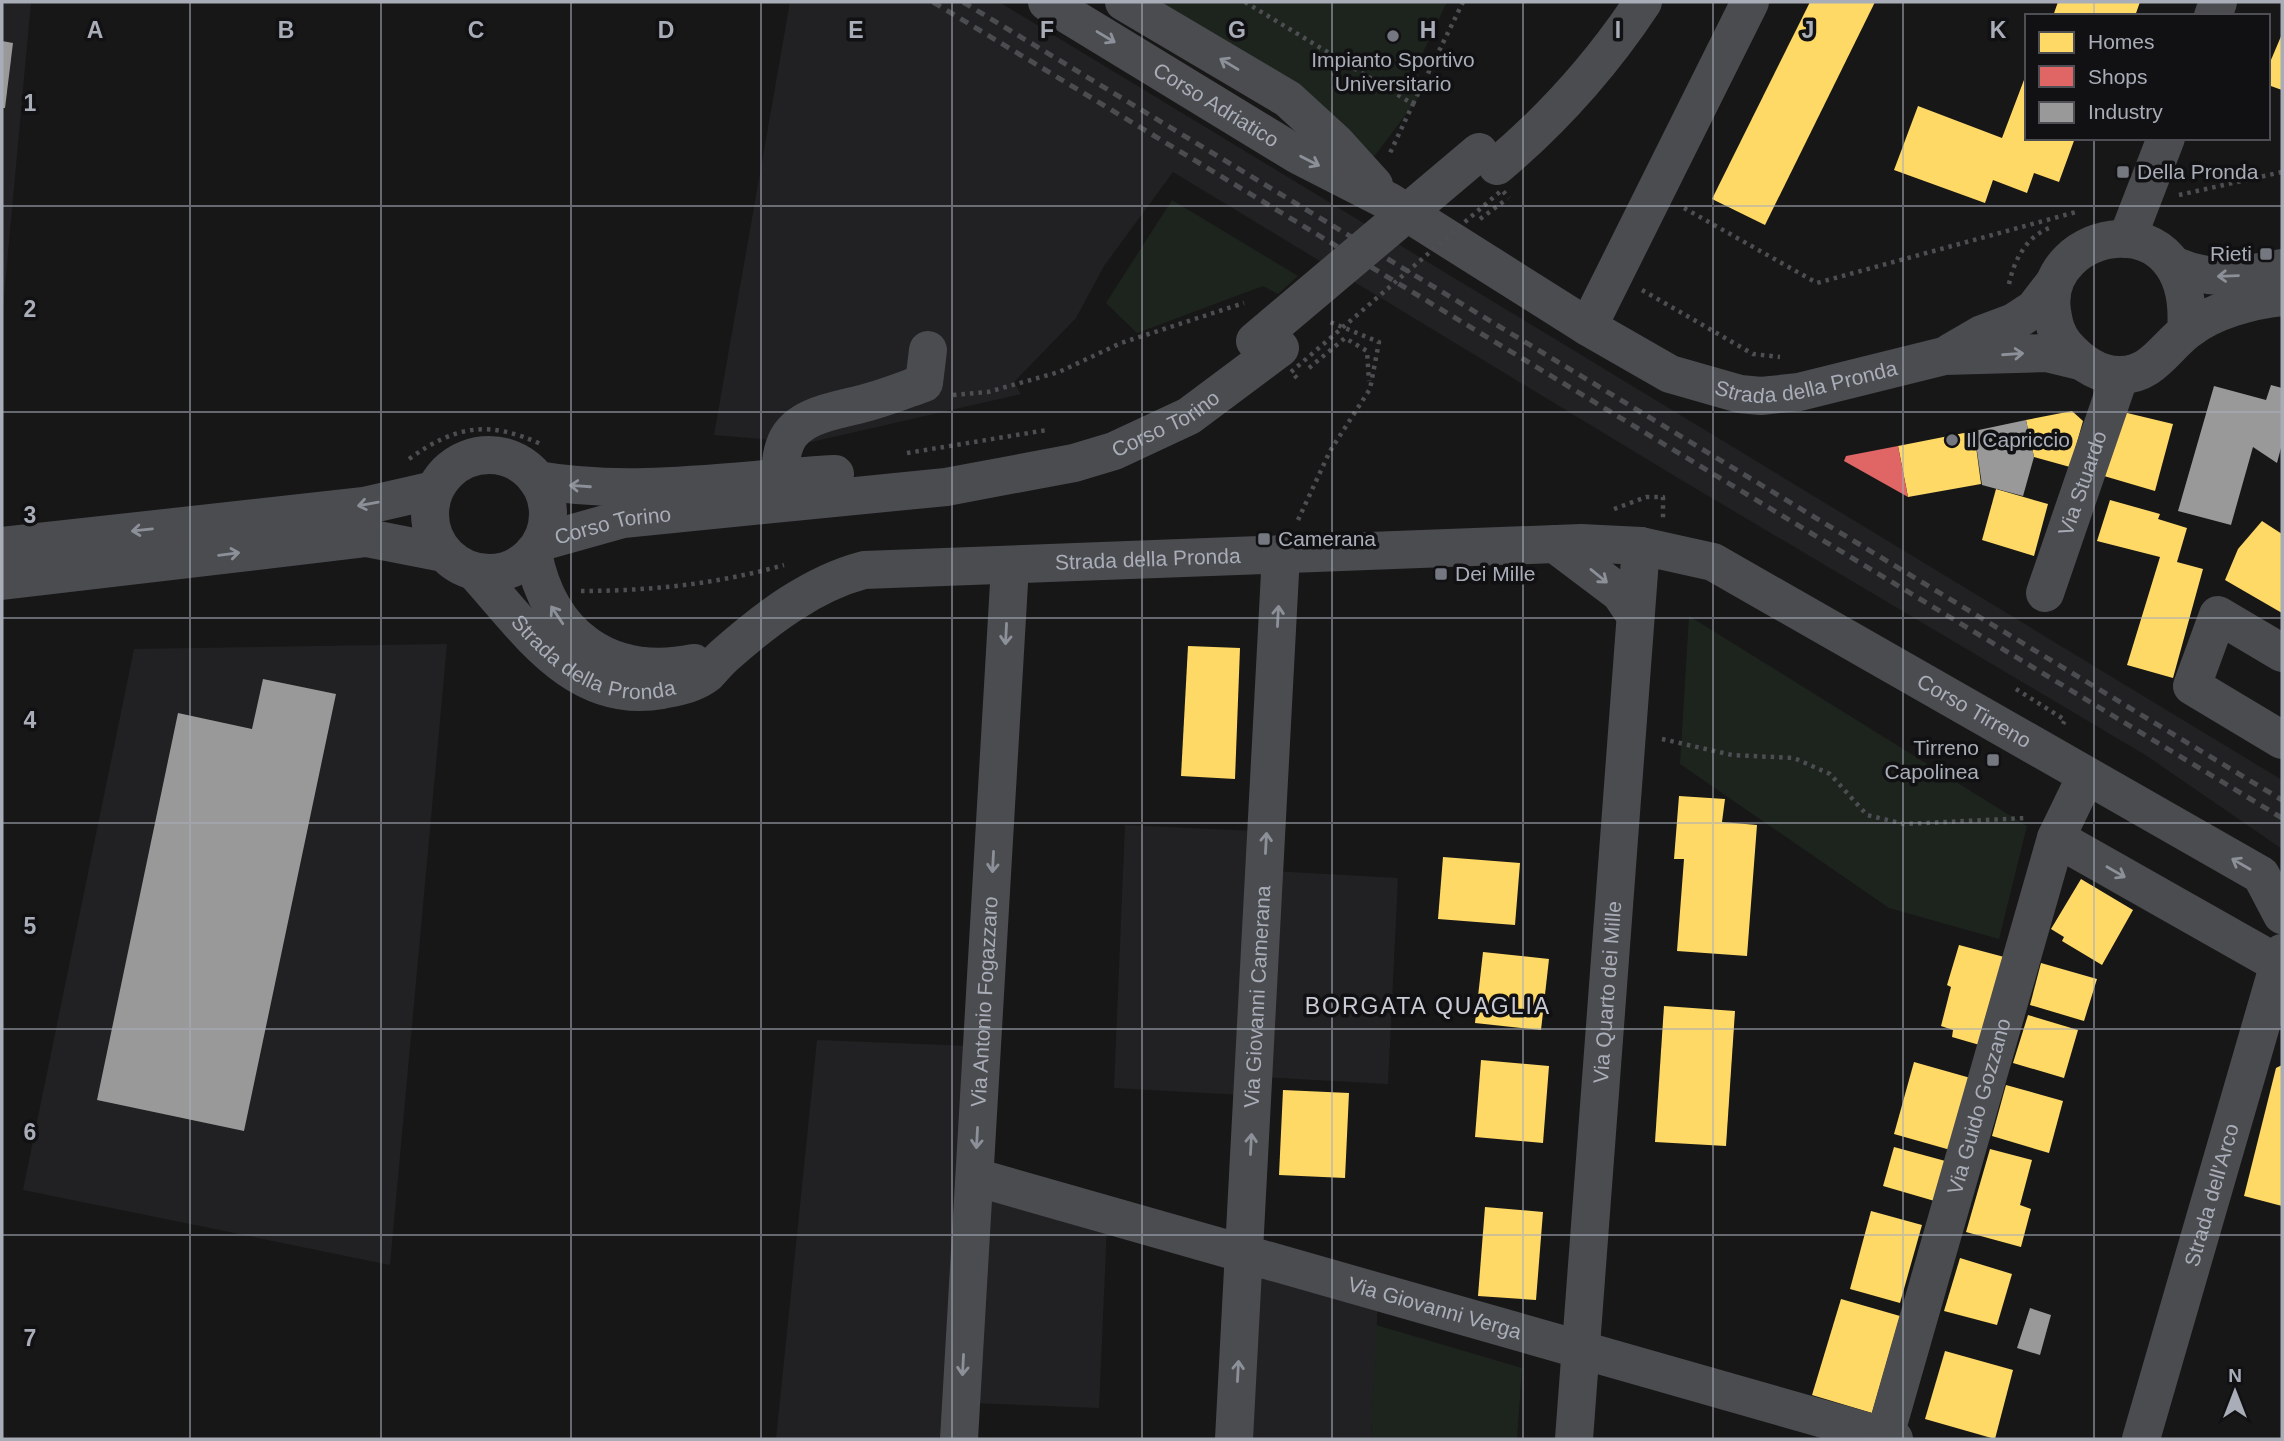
<svg xmlns="http://www.w3.org/2000/svg" width="2284" height="1441" font-family="Arial,sans-serif">
  <rect width="100%" height="100%" fill="#171717"/>
  <g fill="#212123">
    <path d="M 2,2 L 31,2 L 2,318 Z"/>
    <path d="M 790,2 L 999,2 L 2282,780 L 2282,849 L 2147,756 L 1678,478 L 1173,172 L 1104,266 L 1076,318 L 1014,382 L 1021,394 L 807,443 L 714,435 Z"/>
    <path d="M 447,644 L 390,1265 L 23,1190 L 134,649 Z"/>
    <path d="M 1125,825 L 1275,832 L 1273,871 L 1398,878 L 1388,1084 L 1262,1077 L 1260,1096 L 1114,1088 Z"/>
    <path d="M 817,1040 L 971,1046 L 964,1182 L 1107,1226 L 1099,1408 L 972,1403 L 970,1439 L 776,1439 Z"/>
    <path d="M 1251,1266 L 1378,1300 L 1371,1439 L 1241,1439 Z"/>
  </g>
  <g fill="#1d241e">
    <path d="M 1154,2 L 1447,2 L 1414,71 L 1428,85 L 1373,158 Z"/>
    <path d="M 1172,200 L 1298,276 L 1278,294 L 1263,286 L 1137,333 L 1106,303 Z"/>
    <path d="M 1689,616 L 2027,826 L 1999,939 L 1889,908 L 1680,764 Z"/>
    <path d="M 1376,1325 L 1522,1368 L 1517,1439 L 1371,1439 Z"/>
  </g>
  <g fill="#ffd966">
    <path d="M 1810,2 L 1875,2 L 1765,225 L 1712,199 Z"/>
    <path d="M 2058,2 L 2140,2 L 2135,16 L 2053,16 Z"/>
    <path d="M 2282,34 L 2282,90 L 2268,85 L 2268,67 Z"/>
    <path d="M 2027,72 L 2027,138 L 2075,138 L 2059,182 L 2034,173 L 2027,193 L 1993,180 L 1985,203 L 1894,170 L 1918,106 L 2002,138 Z"/>
    <path d="M 2072,411 L 2083,421 L 2070,467 L 2034,457 L 2026,420 Z"/>
    <path d="M 2123,412 L 2173,424 L 2155,491 L 2104,476 Z"/>
    <path d="M 1974,431 L 1981,484 L 1908,497 L 1898,446 Z"/>
    <path d="M 1996,489 L 2048,504 L 2034,556 L 1982,540 Z"/>
    <path d="M 2110,500 L 2160,514 L 2158,519 L 2187,528 L 2177,562 L 2203,569 L 2173,678 L 2127,665 L 2160,557 L 2097,541 Z"/>
    <path d="M 2262,521 L 2282,534 L 2282,613 L 2225,580 L 2238,549 Z"/>
    <path d="M 1188,646 L 1240,648 L 1235,779 L 1181,776 Z"/>
    <path d="M 1679,796 L 1725,799 L 1722,822 L 1757,825 L 1747,956 L 1677,951 L 1684,859 L 1674,859 Z"/>
    <path d="M 1443,857 L 1520,863 L 1515,925 L 1438,919 Z"/>
    <path d="M 2081,879 L 2133,910 L 2102,965 L 2062,941 L 2064,937 L 2051,929 Z"/>
    <path d="M 1959,945 L 2008,958 L 1983,1046 L 1952,1037 L 1953,1030 L 1941,1026 L 1951,987 L 1947,985 Z"/>
    <path d="M 1483,952 L 1549,959 L 1541,1030 L 1475,1023 Z"/>
    <path d="M 2041,963 L 2097,979 L 2084,1021 L 2030,1005 Z"/>
    <path d="M 1664,1006 L 1735,1011 L 1726,1146 L 1655,1142 Z"/>
    <path d="M 2028,1015 L 2078,1030 L 2064,1078 L 2013,1063 Z"/>
    <path d="M 1481,1060 L 1549,1066 L 1543,1143 L 1475,1137 Z"/>
    <path d="M 1914,1062 L 1974,1079 L 1954,1151 L 1894,1134 Z"/>
    <path d="M 2282,1065 L 2282,1206 L 2244,1196 L 2276,1068 Z"/>
    <path d="M 2006,1085 L 2063,1101 L 2049,1153 L 1992,1136 Z"/>
    <path d="M 1283,1090 L 1349,1093 L 1345,1178 L 1279,1175 Z"/>
    <path d="M 1894,1147 L 1949,1162 L 1938,1202 L 1883,1186 Z"/>
    <path d="M 1990,1149 L 2032,1160 L 2020,1205 L 2031,1209 L 2021,1247 L 1966,1232 Z"/>
    <path d="M 1485,1207 L 1543,1212 L 1536,1300 L 1478,1296 Z"/>
    <path d="M 1871,1211 L 1922,1225 L 1900,1303 L 1850,1289 Z"/>
    <path d="M 1960,1258 L 2012,1274 L 1997,1325 L 1944,1311 Z"/>
    <path d="M 1841,1299 L 1900,1316 L 1872,1413 L 1812,1395 Z"/>
    <path d="M 1945,1351 L 2013,1370 L 1995,1439 L 1925,1419 Z"/>
  </g>
  <path fill="#e06666" d="M 1898,446 L 1908,497 L 1844,461 L 1846,456 Z"/>
  <g fill="#999">
    <path d="M 2,41 L 13,43 L 5,108 L 2,108 Z"/>
    <path d="M 2271,385 L 2282,388 L 2282,444 L 2277,463 L 2253,447 L 2231,525 L 2178,511 L 2214,386 L 2266,400 Z"/>
    <path d="M 2026,420 L 2034,457 L 2023,496 L 1982,485 L 1974,431 Z"/>
    <path d="M 263,679 L 336,694 L 244,1131 L 97,1100 L 178,713 L 252,729 Z"/>
    <path d="M 2030,1308 L 2051,1315 L 2040,1355 L 2017,1348 Z"/>
  </g>
  <g fill="none" stroke-linecap="round" stroke-linejoin="round">
    <g stroke="#4d4e52" stroke-width="4.5" stroke-dasharray="3.5 5" stroke-linecap="butt">
      <path d="M 1245,2 L 1413,104 L 1390,153"/>
      <path d="M 1413,104 L 1463,2"/>
      <path d="M 2179,195 L 2282,172"/>
      <path d="M 1684,208 L 1817,283 L 2076,212"/>
      <path d="M 1480,219 L 1507,199"/>
      <path d="M 2009,284 C 2014,260 2027,235 2052,227"/>
      <path d="M 1642,290 L 1753,354 L 1780,357"/>
      <path d="M 1309,368 L 1345,338 L 1367,351 L 1369,381"/>
      <path d="M 953,395 L 988,392 L 1059,372 L 1121,343 L 1244,303"/>
      <path d="M 907,453 L 1047,430"/>
      <path d="M 409,459 C 456,425 489,420 543,445"/>
      <path d="M 1614,509 L 1646,497 L 1663,497 L 1663,518"/>
      <path d="M 1298,520 L 1330,451 L 1370,389 L 1379,342 L 1330,322"/>
      <path d="M 581,591 C 649,591 718,584 784,565"/>
      <path d="M 2016,689 L 2065,720 L 2063,724"/>
      <path d="M 1662,739 L 1732,755 L 1794,758 L 1830,774 L 1867,815 L 1904,824 L 2027,818"/>
    </g>
    <g stroke="#4b4c50" stroke-width="38">
      <path id="s1" d="M 1047,2 L 1298,155 L 1390,202 L 1588,327 L 1670,374 L 1740,394 L 1761,396 L 1799,392 L 1944,356 L 2047,353 L 2080,361"/>
      <path d="M 1124,2 L 1288,99 L 1336,143 L 1374,185"/>
      <path d="M 2213,16 L 2218,2"/>
      <path d="M 1497,166 C 1554,118 1602,64 1643,2"/>
      <path d="M 2127,239 L 2166,138"/>
      <path d="M 2176,266 C 2214,283 2242,275 2282,268"/>
      <path d="M 1588,327 L 1750,2"/>
      <path d="M 2186,331 C 2197,195 2040,228 2052,311 C 2054,324 2056,334 2065,345 C 2079,361 2096,375 2119,375 C 2152,376 2165,347 2188,330 C 2212,311 2252,300 2282,297"/>
      <path d="M 1951,352 L 1982,334 L 2014,322 L 2034,309 L 2054,283"/>
      <circle cx="489" cy="514" r="59"/>
      <path d="M 537,480 C 634,497 737,479 835,474"/>
      <path d="M 781,502 C 781,482 778,460 786,442 C 799,412 845,410 872,401 C 890,396 907,389 924,383 L 928,350"/>
      <path id="s2" d="M 541,542 L 623,519 L 946,487 L 1074,463 L 1114,451 L 1189,416 L 1280,348"/>
      <path d="M 1555,544 L 1620,593 L 1635,615"/>
      <path d="M 2,546 L 364,506 L 434,490"/>
      <path d="M 533,553 C 549,636 609,680 694,663"/>
      <path id="s3" d="M 475,572 C 526,628 575,706 662,690 C 676,687 695,684 707,674 C 713,668 718,661 725,655 C 766,619 811,584 864,570 L 1581,543 L 1641,546 L 1713,562 L 2261,875 L 2282,915"/>
      <path d="M 2,581 L 367,538 L 444,553"/>
      <path id="s4" d="M 2045,593 L 2120,375"/>
      <path d="M 2282,653 L 2218,615 L 2192,686 L 2282,740"/>
      <path d="M 2056,838 L 2282,966"/>
      <path id="s5" d="M 975,1177 L 1894,1439"/>
      <path id="s6" d="M 959,1439 L 1010,566"/>
      <path id="s7" d="M 1234,1439 L 1281,554"/>
      <path id="s8" d="M 1574,1439 L 1641,546"/>
      <path id="s9" d="M 1884,1439 L 2056,838 L 2086,776"/>
      <path id="s10" d="M 2141,1439 L 2282,953"/>
    </g>
    <g stroke="#4b4c4f" stroke-width="5" stroke-dasharray="9 7" stroke-linecap="butt">
      <path d="M 933,2 L 2282,818"/>
      <path d="M 963,2 L 2282,800"/>
    </g>
    <path stroke="#4d4e52" stroke-width="4.5" stroke-dasharray="3.5 5" stroke-linecap="butt" d="M 1297,378 L 1291,372 L 1502,190 L 1509,198"/>
    <path stroke="#4b4c50" stroke-width="38" d="M 1255,341 L 1479,152"/>
  </g>
  <defs><path id="oneway-shaft" d="M-6 0H5M1.5-3L5.5 0L1.5 3" fill="none" stroke-width="1.6" stroke-linecap="round" stroke-linejoin="round" transform="scale(1.75)"/></defs>
  <g stroke="#8c9099">
    <use href="#oneway-shaft" transform="translate(1106 37) rotate(31)"/>
    <use href="#oneway-shaft" transform="translate(1229 64) rotate(-149)"/>
    <use href="#oneway-shaft" transform="translate(1310 161) rotate(27)"/>
    <use href="#oneway-shaft" transform="translate(2228 276) rotate(178)"/>
    <use href="#oneway-shaft" transform="translate(2013 354) rotate(-4)"/>
    <use href="#oneway-shaft" transform="translate(580 486) rotate(-176)"/>
    <use href="#oneway-shaft" transform="translate(368 504) rotate(170)"/>
    <use href="#oneway-shaft" transform="translate(142 530) rotate(174)"/>
    <use href="#oneway-shaft" transform="translate(229 554) rotate(-7)"/>
    <use href="#oneway-shaft" transform="translate(1599 576) rotate(39)"/>
    <use href="#oneway-shaft" transform="translate(557 615) rotate(-124)"/>
    <use href="#oneway-shaft" transform="translate(1278 616) rotate(-87)"/>
    <use href="#oneway-shaft" transform="translate(1006 634) rotate(93)"/>
    <use href="#oneway-shaft" transform="translate(1266 843) rotate(-87)"/>
    <use href="#oneway-shaft" transform="translate(993 862) rotate(93)"/>
    <use href="#oneway-shaft" transform="translate(2241 864) rotate(-150)"/>
    <use href="#oneway-shaft" transform="translate(2116 872) rotate(30)"/>
    <use href="#oneway-shaft" transform="translate(977 1138) rotate(93)"/>
    <use href="#oneway-shaft" transform="translate(1251 1144) rotate(-87)"/>
    <use href="#oneway-shaft" transform="translate(963 1365) rotate(93)"/>
    <use href="#oneway-shaft" transform="translate(1238 1371) rotate(-87)"/>
  </g>
  <path fill="none" stroke="#a8adb8" stroke-width="2" stroke-opacity="0.55" d="M 190,2 L 190,1439M 381,2 L 381,1439M 571,2 L 571,1439M 761,2 L 761,1439M 952,2 L 952,1439M 1142,2 L 1142,1439M 1332,2 L 1332,1439M 1523,2 L 1523,1439M 1713,2 L 1713,1439M 1903,2 L 1903,1439M 2094,2 L 2094,16M 2094,138 L 2094,1439M 2,206 L 2282,206M 2,412 L 2282,412M 2,618 L 2282,618M 2,823 L 2282,823M 2,1029 L 2282,1029M 2,1235 L 2282,1235"/>
  <g fill="#757880" stroke="#111113" stroke-width="2.5">
    <circle cx="1393" cy="36" r="7"/>
    <rect x="2116" y="165" width="14" height="14" rx="3.5"/>
    <rect x="2259" y="247" width="14" height="14" rx="3.5"/>
    <circle cx="1952" cy="440" r="7"/>
    <rect x="1257" y="532" width="14" height="14" rx="3.5"/>
    <rect x="1434" y="567" width="14" height="14" rx="3.5"/>
    <rect x="1986" y="753" width="14" height="14" rx="3.5"/>
  </g>
  <g text-anchor="middle" stroke-width="7" stroke-linejoin="round" paint-order="stroke">
    <g font-size="21" fill="#a8adb8" stroke="#111113" text-anchor="start">
      <text x="1393" y="67" text-anchor="middle">Impianto Sportivo<tspan x="1393" dy="24">Universitario</tspan></text>
      <text x="2137" y="179">Della Pronda</text>
      <text x="2252" y="261" text-anchor="end">Rieti</text>
      <text x="1966" y="447">Il Capriccio</text>
      <text x="1278" y="546">Camerana</text>
      <text x="1455" y="581">Dei Mille</text>
      <text x="1979" y="755" text-anchor="end">Tirreno<tspan x="1979" dy="24">Capolinea</tspan></text>
    </g>
    <g font-size="21" fill="#a8adb8" stroke="#111113">
      <text dy="7" stroke="none"><textPath href="#s1" startOffset="198">Corso Adriatico</textPath></text>
      <text dy="7" stroke="none"><textPath href="#s1" startOffset="866">Strada della Pronda</textPath></text>
      <text dy="7" stroke="none"><textPath href="#s2" startOffset="640">Corso Torino</textPath></text>
      <text dy="7" stroke="none"><textPath href="#s4" startOffset="116">Via Stuardo</textPath></text>
      <text dy="7" stroke="none"><textPath href="#s2" startOffset="74">Corso Torino</textPath></text>
      <text dy="7" stroke="none"><textPath href="#s3" startOffset="756">Strada della Pronda</textPath></text>
      <text dy="7" stroke="none"><textPath href="#s3" startOffset="154">Strada della Pronda</textPath></text>
      <text dy="7" stroke="none"><textPath href="#s3" startOffset="1624">Corso Tirreno</textPath></text>
      <text dy="7" stroke="none"><textPath href="#s8" startOffset="448">Via Quarto dei Mille</textPath></text>
      <text dy="7" stroke="none"><textPath href="#s7" startOffset="443">Via Giovanni Camerana</textPath></text>
      <text dy="7" stroke="none"><textPath href="#s6" startOffset="438">Via Antonio Fogazzaro</textPath></text>
      <text dy="7" stroke="none"><textPath href="#s9" startOffset="346">Via Guido Gozzano</textPath></text>
      <text dy="7" stroke="none"><textPath href="#s10" startOffset="254">Strada dell'Arco</textPath></text>
      <text dy="7" stroke="none"><textPath href="#s5" startOffset="478">Via Giovanni Verga</textPath></text>
    </g>
    <g font-size="23" letter-spacing="2" fill="#c9ccd4" stroke="#111113">
      <text x="1428" y="1014">BORGATA QUAGLIA</text>
    </g>
  </g>
  <g font-size="23" text-anchor="middle" font-weight="bold" fill="#a8adb8" stroke="#111113" stroke-width="7" stroke-linejoin="round" paint-order="stroke">
    <text x="95" y="38">A</text>
    <text x="286" y="38">B</text>
    <text x="476" y="38">C</text>
    <text x="666" y="38">D</text>
    <text x="856" y="38">E</text>
    <text x="1047" y="38">F</text>
    <text x="1237" y="38">G</text>
    <text x="1428" y="38">H</text>
    <text x="1618" y="38">I</text>
    <text x="1808" y="38">J</text>
    <text x="1998" y="38">K</text>
    <text x="30" y="111">1</text>
    <text x="30" y="317">2</text>
    <text x="30" y="523">3</text>
    <text x="30" y="728">4</text>
    <text x="30" y="934">5</text>
    <text x="30" y="1140">6</text>
    <text x="30" y="1346">7</text>
  </g>
  <rect width="2284" height="1441" fill="none" stroke="#a8adb8" stroke-width="7"/>
  <rect x="2025" y="14" width="245" height="126" fill="#111113" stroke="#4d4f55" stroke-width="2"/>
  <rect x="2039" y="32" width="35" height="21" fill="#ffd966" stroke="#4d4f55" stroke-width="2"/>
  <text x="2088" y="49" font-size="21" fill="#a8adb8">Homes</text>
  <rect x="2039" y="66" width="35" height="21" fill="#e06666" stroke="#4d4f55" stroke-width="2"/>
  <text x="2088" y="84" font-size="21" fill="#a8adb8">Shops</text>
  <rect x="2039" y="102" width="35" height="21" fill="#999999" stroke="#4d4f55" stroke-width="2"/>
  <text x="2088" y="119" font-size="21" fill="#a8adb8">Industry</text>
  <g transform="translate(2235 1392)" stroke="#111113" stroke-width="5" paint-order="stroke">
  <path d="M0-5L12 26L0 18L-12 26Z" fill="#a8adb8"/>
  <text y="-10" font-size="19" font-weight="bold" text-anchor="middle" fill="#a8adb8">N</text>
  </g>
</svg>
